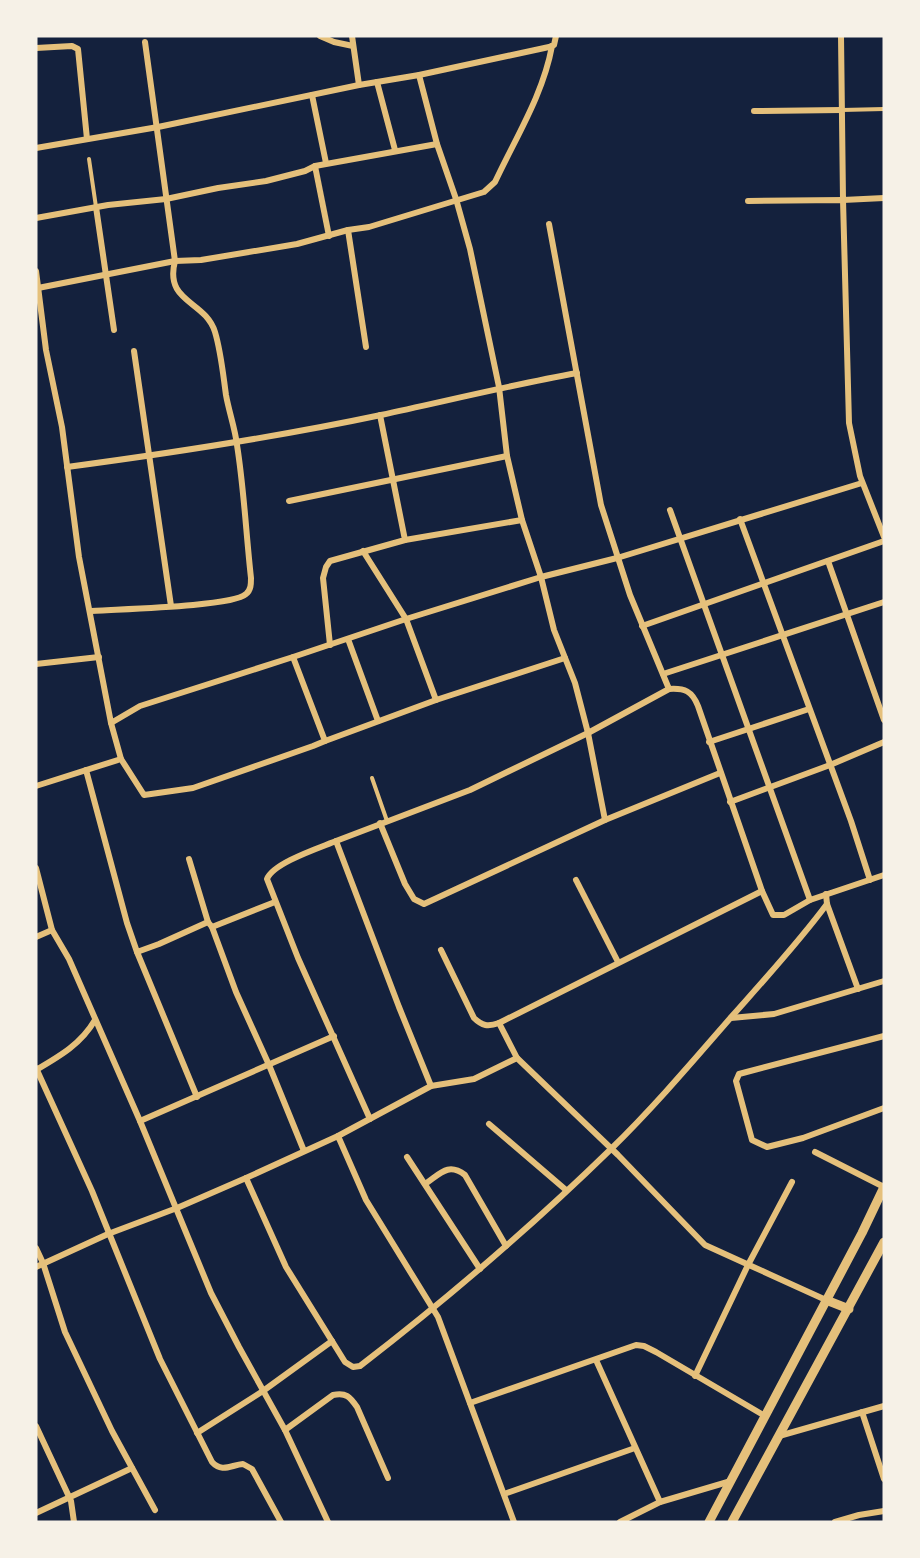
<svg xmlns="http://www.w3.org/2000/svg" width="920" height="1558" font-family="'Archivo Narrow',sans-serif">
  <rect width="100%" height="100%" fill="#14213d"/>
  <g fill="none" stroke-linecap="round" stroke-linejoin="round">
    <g stroke="#e5c07b" stroke-width="4">
      <path d="M 842,110 L 884,109"/>
      <path d="M 89,159 L 96,207"/>
      <path d="M 372,778 L 387,821"/>
    </g>
    <g stroke="#e5c07b" stroke-width="6">
      <path d="M 320,36 L 334,42 L 353,46"/>
      <path d="M 352,36 L 359,85 L 419,75 L 549,47 L 554,45 L 556,36"/>
      <path d="M 841,36 L 843,200 L 884,198"/>
      <path d="M 36,48 L 72,46 L 78,49 L 87,139"/>
      <path d="M 419,75 L 437,144 L 456,199 L 470,249 L 499,387 L 507,456 L 522,520 L 541,577 L 554,630 L 575,683 L 588,733 L 605,820"/>
      <path d="M 377,82 L 395,150"/>
      <path d="M 312,95 L 326,163"/>
      <path d="M 754,111 L 841,110"/>
      <path d="M 36,148 L 158,127 L 359,85"/>
      <path d="M 315,166 L 329,236"/>
      <path d="M 748,201 L 843,200 L 849,423 L 860,476 L 884,537"/>
      <path d="M 96,207 L 114,330"/>
      <path d="M 36,218 L 108,205 L 166,199 L 218,188 L 266,181 L 305,171 L 315,166 L 437,144"/>
      <path d="M 549,224 L 601,505 L 630,595 L 669,689"/>
      <path d="M 348,230 L 366,347"/>
      <path d="M 36,271 L 46,350 L 62,427 L 79,557 L 111,723 L 140,706 L 293,657 L 325,741 L 313,746 L 193,788 L 144,795 L 121,759 L 36,786"/>
      <path d="M 38,288 L 175,261 L 201,260 L 297,244 L 348,230 L 369,227 L 484,192 L 495,182 C 516,137 543,95 552,46"/>
      <path d="M 134,351 L 171,606"/>
      <path d="M 67,467 C 172,453 277,437 381,415 C 446,401 511,385 577,373"/>
      <path d="M 289,501 L 507,456"/>
      <path d="M 670,510 L 810,900"/>
      <path d="M 740,519 L 851,821 L 870,880"/>
      <path d="M 405,540 L 522,520"/>
      <path d="M 363,551 L 406,619 L 436,700"/>
      <path d="M 828,561 L 884,720"/>
      <path d="M 90,611 C 115,609 232,607 246,594 C 251,590 251,584 251,578 C 246,533 244,489 237,445 C 235,428 229,412 226,395 C 223,374 221,352 215,332 C 205,300 164,303 175,261 L 145,42"/>
      <path d="M 642,626 L 884,541"/>
      <path d="M 348,639 L 378,721"/>
      <path d="M 330,645 L 323,578 L 326,567 L 330,561 L 405,540 L 380,415"/>
      <path d="M 293,657 L 406,619 L 541,577 L 617,558 L 862,483"/>
      <path d="M 36,664 L 99,657"/>
      <path d="M 663,674 L 884,602"/>
      <path d="M 111,723 L 121,759"/>
      <path d="M 325,741 L 436,700 L 565,658"/>
      <path d="M 709,742 L 809,709"/>
      <path d="M 86,770 L 127,923 L 137,952 L 159,944 L 208,922 L 212,927 L 236,992 L 269,1065 L 304,1151"/>
      <path d="M 730,802 L 830,765 L 884,742"/>
      <path d="M 380,823 L 405,884 L 414,899 L 424,904 L 605,820 L 720,773"/>
      <path d="M 336,841 C 319,848 273,863 267,879 L 298,958 L 370,1119"/>
      <path d="M 189,859 L 208,922"/>
      <path d="M 36,868 L 52,930 L 69,959 L 140,1121"/>
      <path d="M 576,880 L 618,962"/>
      <path d="M 826,894 L 827,904 L 858,989"/>
      <path d="M 212,927 L 275,902"/>
      <path d="M 36,937 L 52,930"/>
      <path d="M 441,950 L 474,1018 C 482,1026 488,1027 499,1023 L 517,1058"/>
      <path d="M 137,952 L 197,1097"/>
      <path d="M 731,1018 L 774,1014 L 884,981"/>
      <path d="M 499,1023 L 762,891"/>
      <path d="M 884,1036 L 739,1074 L 736,1081 L 752,1140 L 767,1147 L 803,1138 L 884,1108"/>
      <path d="M 36,1068 L 92,1191 L 160,1359 L 212,1462 C 222,1473 231,1465 243,1464 L 252,1469 L 281,1522"/>
      <path d="M 36,1070 C 60,1056 81,1044 95,1020"/>
      <path d="M 431,1086 L 399,1007 L 336,841 L 470,790 L 588,733 L 669,689 C 685,688 692,691 698,706 L 762,891 L 773,915 L 784,915 L 810,900 L 884,875"/>
      <path d="M 489,1124 L 566,1190"/>
      <path d="M 338,1136 L 431,1086 L 474,1079 L 517,1058 L 618,1155 L 705,1245 L 826,1300"/>
      <path d="M 815,1152 L 884,1187"/>
      <path d="M 407,1157 L 480,1269"/>
      <path d="M 246,1178 L 286,1267 L 345,1362 L 353,1367 L 360,1366 C 447,1299 531,1227 611,1149 C 654,1107 693,1061 733,1015 C 765,979 798,943 827,904"/>
      <path d="M 425,1184 C 440,1174 448,1162 465,1175 L 506,1246"/>
      <path d="M 36,1248 L 43,1263 L 65,1332 L 112,1431 L 155,1510"/>
      <path d="M 36,1267 L 108,1234 L 177,1208 L 246,1178 L 338,1136 L 366,1200 L 438,1317 L 514,1522"/>
      <path d="M 596,1360 L 660,1502"/>
      <path d="M 695,1376 L 748,1265 L 792,1182"/>
      <path d="M 470,1403 L 636,1345 L 644,1346 L 656,1352 L 765,1416"/>
      <path d="M 862,1412 L 884,1479"/>
      <path d="M 36,1426 L 71,1501 L 74,1522"/>
      <path d="M 285,1430 L 333,1395 C 346,1392 350,1397 357,1407 L 388,1478"/>
      <path d="M 197,1433 L 263,1391 L 332,1341"/>
      <path d="M 779,1436 L 884,1406"/>
      <path d="M 504,1494 L 635,1448"/>
      <path d="M 36,1513 L 132,1468"/>
      <path d="M 328,1522 L 285,1430 L 239,1347 L 211,1293 L 140,1121 L 334,1036"/>
      <path d="M 620,1522 L 660,1502 L 731,1481"/>
      <path d="M 835,1522 L 859,1515 L 884,1511"/>
    </g>
    <g stroke="#e5c07b" stroke-width="9">
      <path d="M 826,1300 L 849,1309"/>
      <path d="M 709,1522 L 862,1233 L 884,1187"/>
      <path d="M 732,1522 L 884,1242"/>
    </g>
  </g>
  <rect width="920" height="1558" fill="none" stroke="#f6f1e7" stroke-width="75"/>
</svg>
